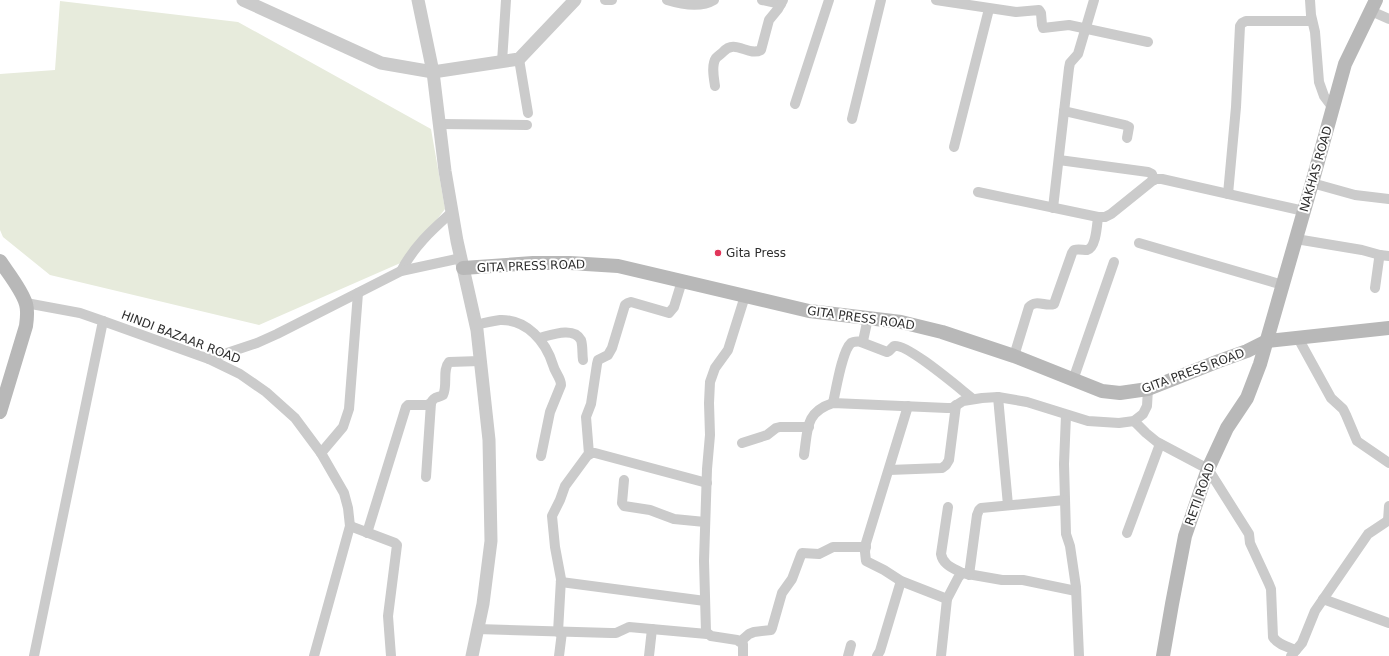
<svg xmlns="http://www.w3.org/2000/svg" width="1389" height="656" font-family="'DejaVu Sans',sans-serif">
  <rect width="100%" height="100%" fill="#fff"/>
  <path fill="#e7ebdc" d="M 60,1 L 238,22 L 431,129 L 445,209 L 405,261 L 259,325 L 50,275 L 3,237 L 0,230 L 0,74 L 55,70 Z"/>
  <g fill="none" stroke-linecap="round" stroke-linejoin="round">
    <g stroke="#cbcbcb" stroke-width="10">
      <path d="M 605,0 L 612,0"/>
      <path d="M 667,0 C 680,4 701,8 714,0"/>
      <path d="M 762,0 L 781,4"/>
      <path d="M 936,0 L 1016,12 L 1039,10 L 1041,13 L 1042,25 L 1043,28 L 1069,25 L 1148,42"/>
      <path d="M 1310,0 L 1311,15 L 1315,32 L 1319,82 L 1324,96 L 1333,108"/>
      <path d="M 1371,11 L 1389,19"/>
      <path d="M 519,59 L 528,113"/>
      <path d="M 502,62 L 506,0"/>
      <path d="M 715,86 C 714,79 711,65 716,58 C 718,56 721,54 723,52 C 735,38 748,57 761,50 L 769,20 L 778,9 L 783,0"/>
      <path d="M 795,104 L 829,0"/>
      <path d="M 1064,111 L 1125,125 L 1129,127 L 1127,138"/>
      <path d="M 852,119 L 881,0"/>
      <path d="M 440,124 L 527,125"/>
      <path d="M 954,147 L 989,9"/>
      <path d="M 1059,160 L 1148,172 L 1152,174 L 1154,180"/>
      <path d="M 1312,183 L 1355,195 L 1389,199"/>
      <path d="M 978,192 L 1098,217 L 1105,217 L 1111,214 L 1152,181 L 1156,179 L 1162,179 L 1304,211"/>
      <path d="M 1228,194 L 1236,107 L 1240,26 L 1242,23 L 1246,21 L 1312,21"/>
      <path d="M 1053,208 L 1069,68 L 1070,63 L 1078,54 L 1094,0"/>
      <path d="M 1296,239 L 1362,250 L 1380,255"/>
      <path d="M 1139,243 L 1283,285"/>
      <path d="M 401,271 C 415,245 431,231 452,212"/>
      <path d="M 1375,288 L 1379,259 L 1380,255 L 1389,256"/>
      <path d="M 26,303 L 80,313 L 103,321 L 209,359 L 240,374 L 266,392 L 295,418 L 321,453 L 344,493 L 348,508 L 350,526 L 314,656"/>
      <path d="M 476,325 C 484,323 492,321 500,320 C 527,319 546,342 553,365 C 555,373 561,378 561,385 L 550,412 L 541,456"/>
      <path d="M 539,338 C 551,335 574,326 581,340 C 583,346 582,354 583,360"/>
      <path d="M 1298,338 L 1331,398 L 1343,409 L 1346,415 L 1357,441 L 1389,463"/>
      <path d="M 861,342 L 887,352 L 889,351 L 894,346 C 907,343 960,389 973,399"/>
      <path d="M 1014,356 L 1029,307 C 1036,299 1046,307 1054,304 L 1072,253 L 1074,250 C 1078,249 1083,250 1087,250 C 1096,248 1097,225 1098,217"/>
      <path d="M 209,359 L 257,343 L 277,334 L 401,271 L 461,258"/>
      <path d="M 1073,380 L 1114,262"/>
      <path d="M 998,397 L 1008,505"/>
      <path d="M 833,403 C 836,390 842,351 851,343 C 854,341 859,342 863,341 L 868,318"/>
      <path d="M 908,406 L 866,543 L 865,552 L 866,561 L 884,570 L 901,581 L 947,599 L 958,578 L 962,573 L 1002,580 L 1023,580 L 1076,591"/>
      <path d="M 1066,415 L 1064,464 L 1066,534 L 1070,546 L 1076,587 L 1079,656"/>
      <path d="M 1134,421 L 1146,433 L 1157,442 L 1208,469 L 1249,534 L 1250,543 L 1269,584 L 1271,589 L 1273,637 C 1278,645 1288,647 1296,650"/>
      <path d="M 742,443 L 767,435 L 776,428 L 780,427 L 809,427"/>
      <path d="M 321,453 L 343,427 L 349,409 L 358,293"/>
      <path d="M 589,454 L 586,417 L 591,404 L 597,364 L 598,360 L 608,355 L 612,348 L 625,305 L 628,303 L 631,302 L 669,313 L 674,307 L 682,281"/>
      <path d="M 804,455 C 808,429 805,412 833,403 L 947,408 L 952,408 L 963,401 L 982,398 L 998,397 L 1027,402 L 1088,421 L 1119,423 L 1134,421 L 1143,414 L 1147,406 L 1148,389"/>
      <path d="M 889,470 L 942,468 L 946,465 L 949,460 L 956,405"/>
      <path d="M 426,477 L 431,403"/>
      <path d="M 624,480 L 622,503 L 624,506 L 650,510 L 674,519 L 705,522"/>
      <path d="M 948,507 L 941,554 C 943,565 953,568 962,573"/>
      <path d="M 1388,521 L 1389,506"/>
      <path d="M 350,526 L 395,543 L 397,545 L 388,616 L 391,656"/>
      <path d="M 367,533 L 406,407 L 408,405 L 427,405 L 431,403 C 434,396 438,398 443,395 C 448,385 442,370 449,362 L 480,361"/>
      <path d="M 1127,533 L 1160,444"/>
      <path d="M 969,575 L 977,515 L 979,510 L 981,508 L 1065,500"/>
      <path d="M 561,582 L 705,601"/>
      <path d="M 1323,599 L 1389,623"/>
      <path d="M 477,629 L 611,633 L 616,633 L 629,627 L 707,634"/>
      <path d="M 558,632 L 561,579 L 555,547 L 552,516 L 560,500 L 565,486 L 587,456 L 592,453 L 595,453 L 707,483"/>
      <path d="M 741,641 L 749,634 L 754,632 L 771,630 L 772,628 L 782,593 L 792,579 L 801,555 L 802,553 L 819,554 L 833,547 L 866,547"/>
      <path d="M 34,656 L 103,321"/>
      <path d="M 559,656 L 562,632"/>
      <path d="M 649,656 L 652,629"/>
      <path d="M 743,656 L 743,644 L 737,640 L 711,636 L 706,632 L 704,561 L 707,469 L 710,435 L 709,403 L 710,382 L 715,368 L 728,350 L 745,296"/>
      <path d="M 848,656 L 851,645"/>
      <path d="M 877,656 L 880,651 L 901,581"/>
      <path d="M 941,656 L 947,599"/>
      <path d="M 1291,656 L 1302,643 L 1315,611 L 1368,534 L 1389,520"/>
    </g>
    <g stroke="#cbcbcb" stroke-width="13">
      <path d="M 243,0 L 381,63 L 433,72 L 519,59 L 575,0"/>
      <path d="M 418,0 L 433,72 L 445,171 L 457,241 L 477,330 L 489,440 L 491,541 L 483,604 L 472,656"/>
    </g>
    <g stroke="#b8b8b8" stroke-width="14">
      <path d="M 0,261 C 8,273 22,290 26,304 C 28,311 27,319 26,326 L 0,412"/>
      <path d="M 463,268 L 533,263 L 570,263 L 618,266 L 809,311 L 901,322 L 942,332 L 1014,356 L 1102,391 L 1120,393 L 1148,389 L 1219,361 L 1247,351 L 1267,341 L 1389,328"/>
      <path d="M 1163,656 L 1172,604 L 1185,536 L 1208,469 L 1227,428 L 1247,398 L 1260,364 L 1312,183 L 1345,64 L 1376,0"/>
    </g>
  </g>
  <circle fill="#e1355a" stroke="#fff" stroke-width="1.5" cx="718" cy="253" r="4"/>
  <g text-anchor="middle" stroke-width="4" stroke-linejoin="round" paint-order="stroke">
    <g font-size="12" fill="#2e2e2e" stroke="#fff">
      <text transform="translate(1316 169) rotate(-74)" y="4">NAKHAS ROAD</text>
      <text transform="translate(531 266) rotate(-2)" y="4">GITA PRESS ROAD</text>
      <text transform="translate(861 318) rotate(8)" y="4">GITA PRESS ROAD</text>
      <text transform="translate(181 337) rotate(21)" y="4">HINDI BAZAAR ROAD</text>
      <text transform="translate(1193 371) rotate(-20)" y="4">GITA PRESS ROAD</text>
      <text transform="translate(1200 494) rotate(-70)" y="4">RETI ROAD</text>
    </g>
    <g font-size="12" fill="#2e2e2e" stroke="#fff" text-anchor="start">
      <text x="726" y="257">Gita Press</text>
    </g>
  </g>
</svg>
